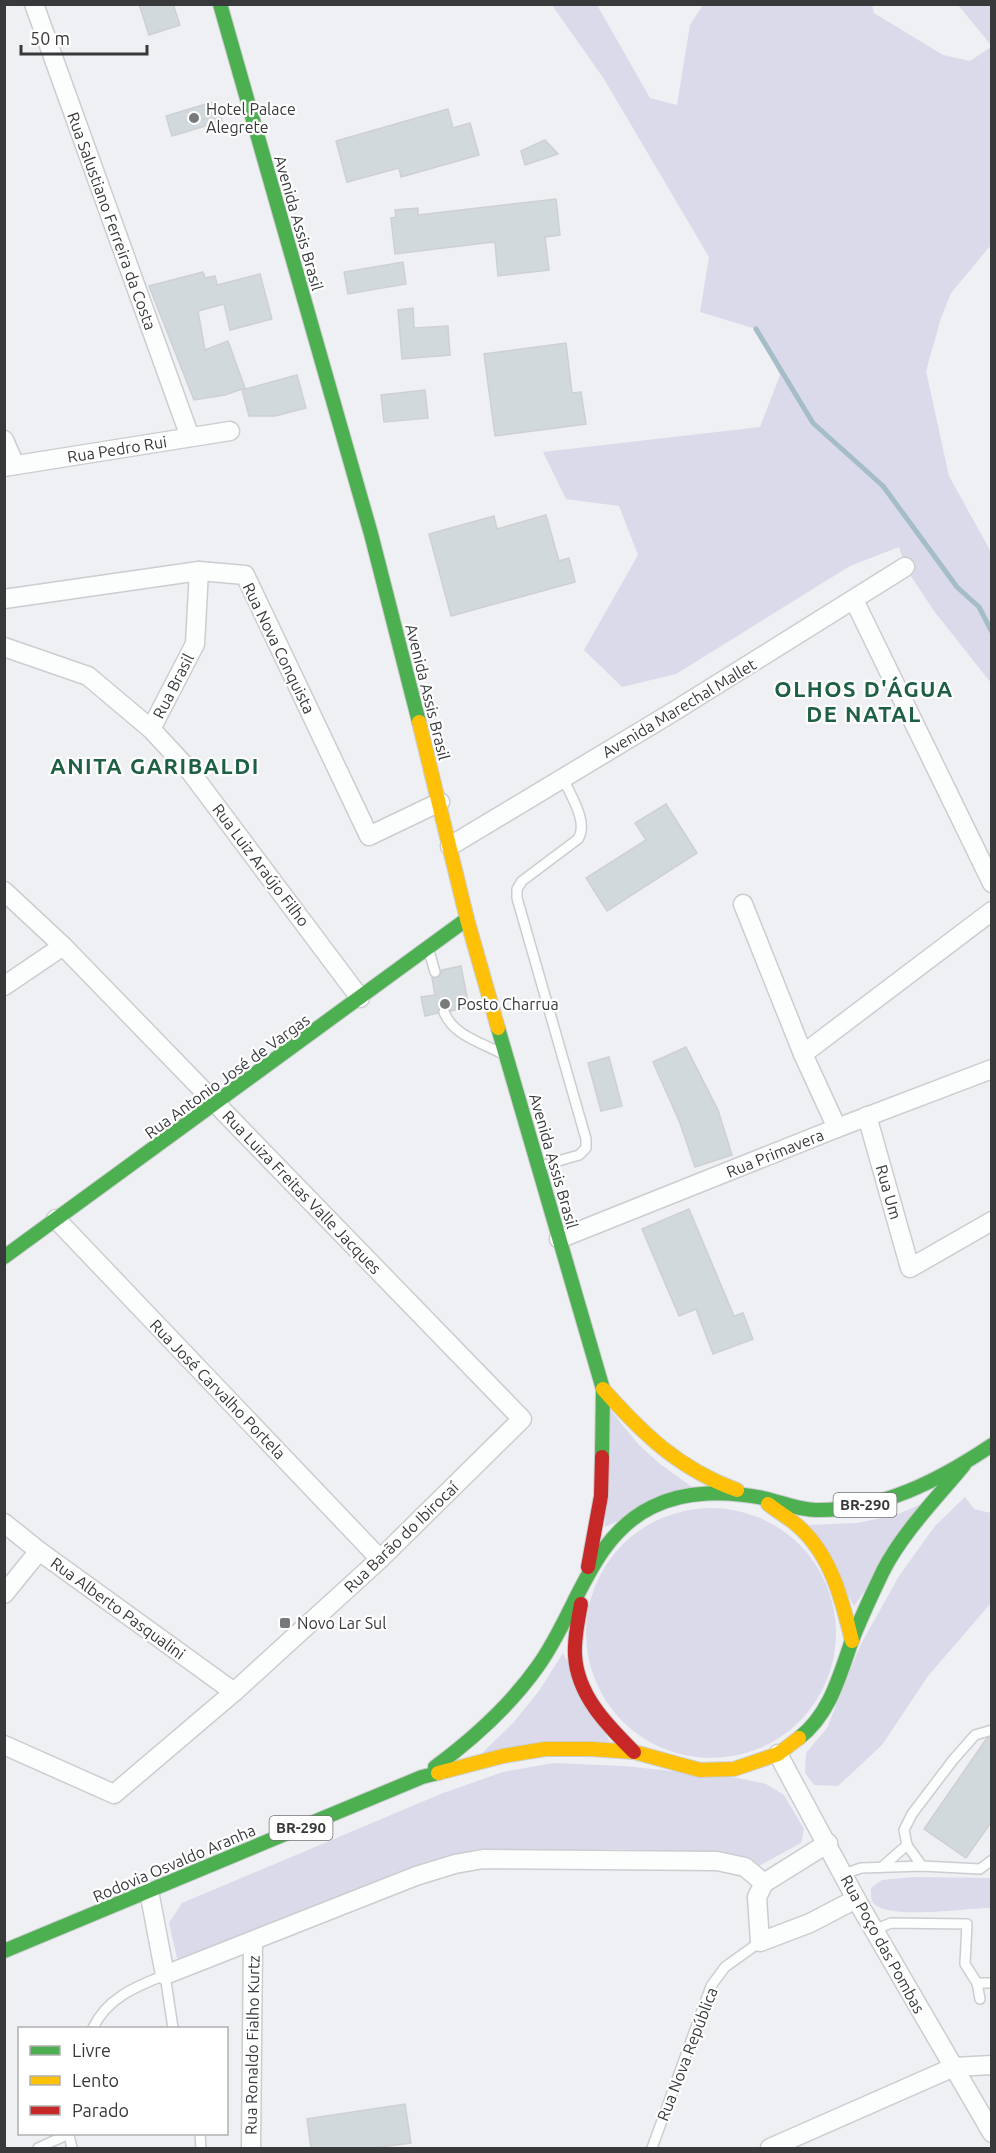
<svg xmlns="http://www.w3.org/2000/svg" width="996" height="2153" font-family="Ubuntu,sans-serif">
  <rect width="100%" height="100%" fill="#eef0f3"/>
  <g fill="#dbdaea">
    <path d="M 552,5 L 597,5 L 650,98 L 677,105 L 690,25 L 703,5 L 872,5 L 874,13 L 943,55 L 970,61 L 991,47 L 991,245 L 951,293 L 941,318 L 926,371 L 949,476 L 991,552 L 991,683 L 934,611 L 905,567 L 899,547 L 850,566 L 676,674 L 622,687 L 584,650 L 638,555 L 619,506 L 566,499 L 543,452 L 760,427 L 780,375 L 756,329 L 700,312 L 709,257 L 604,79 Z"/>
    <path d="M 958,5 L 991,5 L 991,45 Z"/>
    <path d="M 608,1407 L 638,1444 L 660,1464 L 692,1487 L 605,1527 Z"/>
    <path d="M 965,1497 L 974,1509 L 991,1513 L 991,1603 L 928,1676 L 882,1745 L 838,1786 L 814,1785 L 805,1773 L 806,1753 L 827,1728 L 860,1646 L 899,1576 L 935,1526 Z"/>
    <path d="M 926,1502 L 854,1606 L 808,1525 L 857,1523 L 896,1515 Z"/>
    <circle cx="711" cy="1633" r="125"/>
    <path d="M 563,1653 L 610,1742 L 480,1755 L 513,1723 L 539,1691 Z"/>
    <path d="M 553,1763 L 624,1766 L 738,1778 L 766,1784 L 784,1795 L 804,1829 L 801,1843 L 759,1866 L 741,1858 L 714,1853 L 615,1849 L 486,1854 L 188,1960 L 177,1958 L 169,1923 L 182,1903 L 443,1793 L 503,1772 Z"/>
    <path d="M 913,1877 L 991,1878 L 991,1908 C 970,1907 883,1922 872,1901 C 871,1898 871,1892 871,1888 L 882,1880 Z"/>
  </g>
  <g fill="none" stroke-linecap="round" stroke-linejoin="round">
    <path stroke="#a4bdc6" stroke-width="5" d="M 756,329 L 813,423 L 883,486 L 957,587 L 979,607 L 992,632"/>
  </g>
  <g fill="#d2d9dd" stroke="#ced0d2" stroke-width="1.5">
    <path d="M 139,4 L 173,4 L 180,25 L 149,35 Z"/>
    <path d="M 216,101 L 222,121 L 172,136 L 166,116 Z"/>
    <path d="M 448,109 L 453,128 L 470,123 L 479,155 L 401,177 L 399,168 L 347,182 L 336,141 Z"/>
    <path d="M 545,140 L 558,154 L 525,165 L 521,151 Z"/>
    <path d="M 556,199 L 560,235 L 545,237 L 549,270 L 498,276 L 495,243 L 493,242 L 395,254 L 391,218 L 396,217 L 395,210 L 418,208 L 418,215 Z"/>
    <path d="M 403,262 L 406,284 L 348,294 L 344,272 Z"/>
    <path d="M 203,272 L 205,278 L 215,276 L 217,285 L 260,274 L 272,319 L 230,330 L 224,304 L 198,311 L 205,350 L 228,341 L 245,388 L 225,395 L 194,400 L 149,286 Z"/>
    <path d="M 413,308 L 414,328 L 448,326 L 450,355 L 402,359 L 398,310 Z"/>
    <path d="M 566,343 L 572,393 L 581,392 L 586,424 L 495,436 L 484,354 Z"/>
    <path d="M 297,375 L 306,408 L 275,416 L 249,416 L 242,390 Z"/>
    <path d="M 425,390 L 428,418 L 384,422 L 381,395 Z"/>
    <path d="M 546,515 L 559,561 L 569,558 L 575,582 L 451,616 L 429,534 L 494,516 L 497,529 Z"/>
    <path d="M 666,804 L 697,853 L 607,911 L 586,878 L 646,840 L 635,823 Z"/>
    <path d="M 461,966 L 469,1007 L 451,1011 L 444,1005 L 439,1008 L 438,1013 L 425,1016 L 421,997 L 435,995 L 432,978 L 439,977 L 442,970 Z"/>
    <path d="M 686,1047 L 718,1110 L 732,1155 L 695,1167 L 680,1123 L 653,1062 Z"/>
    <path d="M 609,1057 L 622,1106 L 601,1111 L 588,1063 Z"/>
    <path d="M 689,1209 L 734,1316 L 743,1313 L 753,1339 L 713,1354 L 696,1309 L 679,1316 L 642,1229 Z"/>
    <path d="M 992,1737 L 992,1821 L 966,1858 L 924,1829 L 987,1738 Z"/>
    <path d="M 405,2104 L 411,2143 L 372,2148 L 311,2148 L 307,2119 Z"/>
  </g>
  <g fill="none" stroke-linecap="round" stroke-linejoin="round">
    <defs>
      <g id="lane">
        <path d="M 429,951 L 435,972"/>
        <path d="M 444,1012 C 453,1035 480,1042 501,1053"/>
        <path d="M 541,1166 L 579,1155 L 586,1148 L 586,1139 L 517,898 L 517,889 L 522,881 L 578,839 C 589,822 570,795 563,778"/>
        <path d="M 922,1866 L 907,1845 L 904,1830 L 912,1814 L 953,1760 L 975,1735 L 992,1730"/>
        <path d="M 882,1867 L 907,1845"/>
        <path d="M 844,1874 L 861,1868 L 922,1866 L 980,1869 L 992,1860"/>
        <path d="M 874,1930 L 891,1923 L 967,1924 L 965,1964 L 977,1983 L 980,1999"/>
        <path d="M 977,1983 L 992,1983"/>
        <path d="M 93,2028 C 107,1998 135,1987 165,1975 L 173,2028"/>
        <path d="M 200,2134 L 201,2148"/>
        <path d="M 69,2135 L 72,2148"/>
        <path d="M 38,2148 L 69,2134"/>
        <path d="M 652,2148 L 711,1986 L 725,1967 L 760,1942"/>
      </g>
      <g id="street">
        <path d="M 34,4 L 190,437"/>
        <path d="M 4,440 L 15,465"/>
        <path d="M 4,467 L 230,431"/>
        <path d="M 4,599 L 199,571 L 245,575 L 369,836 L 440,802"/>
        <path d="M 854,600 L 992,883"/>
        <path d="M 4,647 L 88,676 L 151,729 L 189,770 L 360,998"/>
        <path d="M 151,729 L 195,644 L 199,571"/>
        <path d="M 450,846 L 668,715 L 905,567"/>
        <path d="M 4,891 L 63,946 L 522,1419 L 380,1559 L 234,1692 L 114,1794 L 4,1745"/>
        <path d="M 743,904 L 803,1054 L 837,1128"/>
        <path d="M 4,986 L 63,946"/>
        <path d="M 803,1054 L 992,911"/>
        <path d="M 867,1116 L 910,1268 L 992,1221"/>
        <path d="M 56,1219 L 380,1559"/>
        <path d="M 559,1239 L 837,1128 L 992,1069"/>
        <path d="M 4,1523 L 39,1551 L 234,1692"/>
        <path d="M 4,1594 L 39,1551"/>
        <path d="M 778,1754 L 856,1899 L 992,2133"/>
        <path d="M 828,1843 L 764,1883 L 757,1897 L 760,1942 L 810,1923 L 856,1899"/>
        <path d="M 149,1891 L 165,1975 L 416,1876 L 455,1864 L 483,1859 L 717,1861 L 745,1867 L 764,1883"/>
        <path d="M 251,2148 L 253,1941"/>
        <path d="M 770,2148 L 954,2067 L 992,2065"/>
      </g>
      <g id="fast">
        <path d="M 220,4 L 371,534 L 419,722"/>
        <path d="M 498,1028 L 603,1389 L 602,1457"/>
        <path d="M 4,1257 L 467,919"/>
        <path d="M 799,1738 C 829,1715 839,1678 851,1643 C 860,1619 872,1594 883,1571 C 903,1532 936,1499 964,1465"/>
        <path d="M 435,1767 C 474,1738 510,1706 538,1666 C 576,1614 590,1537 652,1507 C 685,1490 728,1491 763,1498 C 781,1502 798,1510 816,1510 C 880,1511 940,1480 992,1445"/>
        <path d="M 4,1951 L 422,1777 L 438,1773"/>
      </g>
      <g id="slow">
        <path d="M 419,722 L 467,919 L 498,1028"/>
        <path d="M 603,1389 C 643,1434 679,1469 737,1490"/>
        <path d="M 768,1504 C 778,1512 789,1518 798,1526 C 831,1555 842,1599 852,1641"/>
        <path d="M 438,1773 L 503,1756 L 545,1749 L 591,1749 L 634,1752 L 700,1770 L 734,1769 L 778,1754 L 799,1738"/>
      </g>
      <g id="jam">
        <path d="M 588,1567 L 601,1496 L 602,1457"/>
        <path d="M 581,1604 C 578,1621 574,1638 575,1655 C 577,1695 607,1725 634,1752"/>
      </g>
    </defs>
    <use href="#lane" stroke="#cccdd0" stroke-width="12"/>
    <use href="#street" stroke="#cccdd0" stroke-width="21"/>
    <use href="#fast" stroke="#cccdd0" stroke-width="16"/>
    <use href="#slow" stroke="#cccdd0" stroke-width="16"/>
    <use href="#jam" stroke="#cccdd0" stroke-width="16"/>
    <use href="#lane" stroke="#fcfdfd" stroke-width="9"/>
    <use href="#street" stroke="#fcfdfd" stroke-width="18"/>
    <use href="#fast" stroke="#4caf50" stroke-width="14"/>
    <use href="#slow" stroke="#ffc107" stroke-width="14"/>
    <use href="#jam" stroke="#c62828" stroke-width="14"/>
  </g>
  <g fill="#77797b" stroke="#fff" stroke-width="2">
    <circle cx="194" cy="118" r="6"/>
    <circle cx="445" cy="1004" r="6"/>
    <rect x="279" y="1617" width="12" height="12" rx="3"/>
  </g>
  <g text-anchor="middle" stroke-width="4.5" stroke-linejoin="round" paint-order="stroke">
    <g fill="#fff" stroke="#737476" stroke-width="1.5">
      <rect x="833.5" y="1493" width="63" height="24" rx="4.5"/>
      <rect x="269.5" y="1816" width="63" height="24" rx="4.5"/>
    </g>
    <g font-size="15" font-weight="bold" fill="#37393b">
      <text x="865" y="1510">BR-290</text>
      <text x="301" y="1833">BR-290</text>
    </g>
    <g font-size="16" fill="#37393b" stroke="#fff" text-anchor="start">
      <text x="206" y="115">Hotel Palace<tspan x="206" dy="18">Alegrete</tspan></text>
      <text x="457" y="1010">Posto Charrua</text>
      <text x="297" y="1629">Novo Lar Sul</text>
    </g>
    <g font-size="16" fill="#37393b" stroke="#fff">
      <text transform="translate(112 221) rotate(70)" y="6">Rua Salustiano Ferreira da Costa</text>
      <text transform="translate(299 223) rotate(74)" y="6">Avenida Assis Brasil</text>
      <text transform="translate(117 449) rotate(-9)" y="6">Rua Pedro Rui</text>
      <text transform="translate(279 648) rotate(64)" y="6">Rua Nova Conquista</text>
      <text transform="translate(173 686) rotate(-63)" y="6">Rua Brasil</text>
      <text transform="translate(428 692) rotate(76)" y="6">Avenida Assis Brasil</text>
      <text transform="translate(679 708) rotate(-31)" y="6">Avenida Marechal Mallet</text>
      <text transform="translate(261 865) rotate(53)" y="6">Rua Luiz Araújo Filho</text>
      <text transform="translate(227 1076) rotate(-36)" y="6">Rua Antonio José de Vargas</text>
      <text transform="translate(775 1153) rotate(-22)" y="6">Rua Primavera</text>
      <text transform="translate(554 1161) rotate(74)" y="6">Avenida Assis Brasil</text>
      <text transform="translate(302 1192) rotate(46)" y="6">Rua Luiza Freitas Valle Jacques</text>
      <text transform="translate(889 1192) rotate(74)" y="6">Rua Um</text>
      <text transform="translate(218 1389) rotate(46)" y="6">Rua José Carvalho Portela</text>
      <text transform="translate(401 1537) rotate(-44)" y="6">Rua Barão do Ibirocaí</text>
      <text transform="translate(118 1608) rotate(36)" y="6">Rua Alberto Pasqualini</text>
      <text transform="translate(174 1863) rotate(-23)" y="6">Rodovia Osvaldo Aranha</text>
      <text transform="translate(883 1944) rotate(61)" y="6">Rua Poço das Pombas</text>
      <text transform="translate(252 2045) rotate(-89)" y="6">Rua Ronaldo Fialho Kurtz</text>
      <text transform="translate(687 2054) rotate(-69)" y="6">Rua Nova República</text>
    </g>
    <g font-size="22" font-weight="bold" letter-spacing="1.5" fill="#1f6045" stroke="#fff">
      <text x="864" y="697">OLHOS D'ÁGUA<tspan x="864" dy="25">DE NATAL</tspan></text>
      <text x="155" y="774">ANITA GARIBALDI</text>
    </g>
  </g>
  <rect width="996" height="2153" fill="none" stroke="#37393b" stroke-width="12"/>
  <rect x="18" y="2027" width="210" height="108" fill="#ffffff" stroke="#afb0b1" stroke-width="1.5"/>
  <rect x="30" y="2046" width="30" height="9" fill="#4caf50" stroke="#afb0b1" stroke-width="1.5"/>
  <text x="72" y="2057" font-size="18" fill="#37393b">Livre</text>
  <rect x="30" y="2076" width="30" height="9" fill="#ffc107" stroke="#afb0b1" stroke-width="1.5"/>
  <text x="72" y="2087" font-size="18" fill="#37393b">Lento</text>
  <rect x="30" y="2106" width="30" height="9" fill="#c62828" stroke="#afb0b1" stroke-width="1.5"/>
  <text x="72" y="2117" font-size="18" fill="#37393b">Parado</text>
  <path d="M21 45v9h126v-9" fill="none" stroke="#37393b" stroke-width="3"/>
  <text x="30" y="45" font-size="18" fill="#37393b" stroke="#ffffff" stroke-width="4.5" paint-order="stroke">50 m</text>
</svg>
